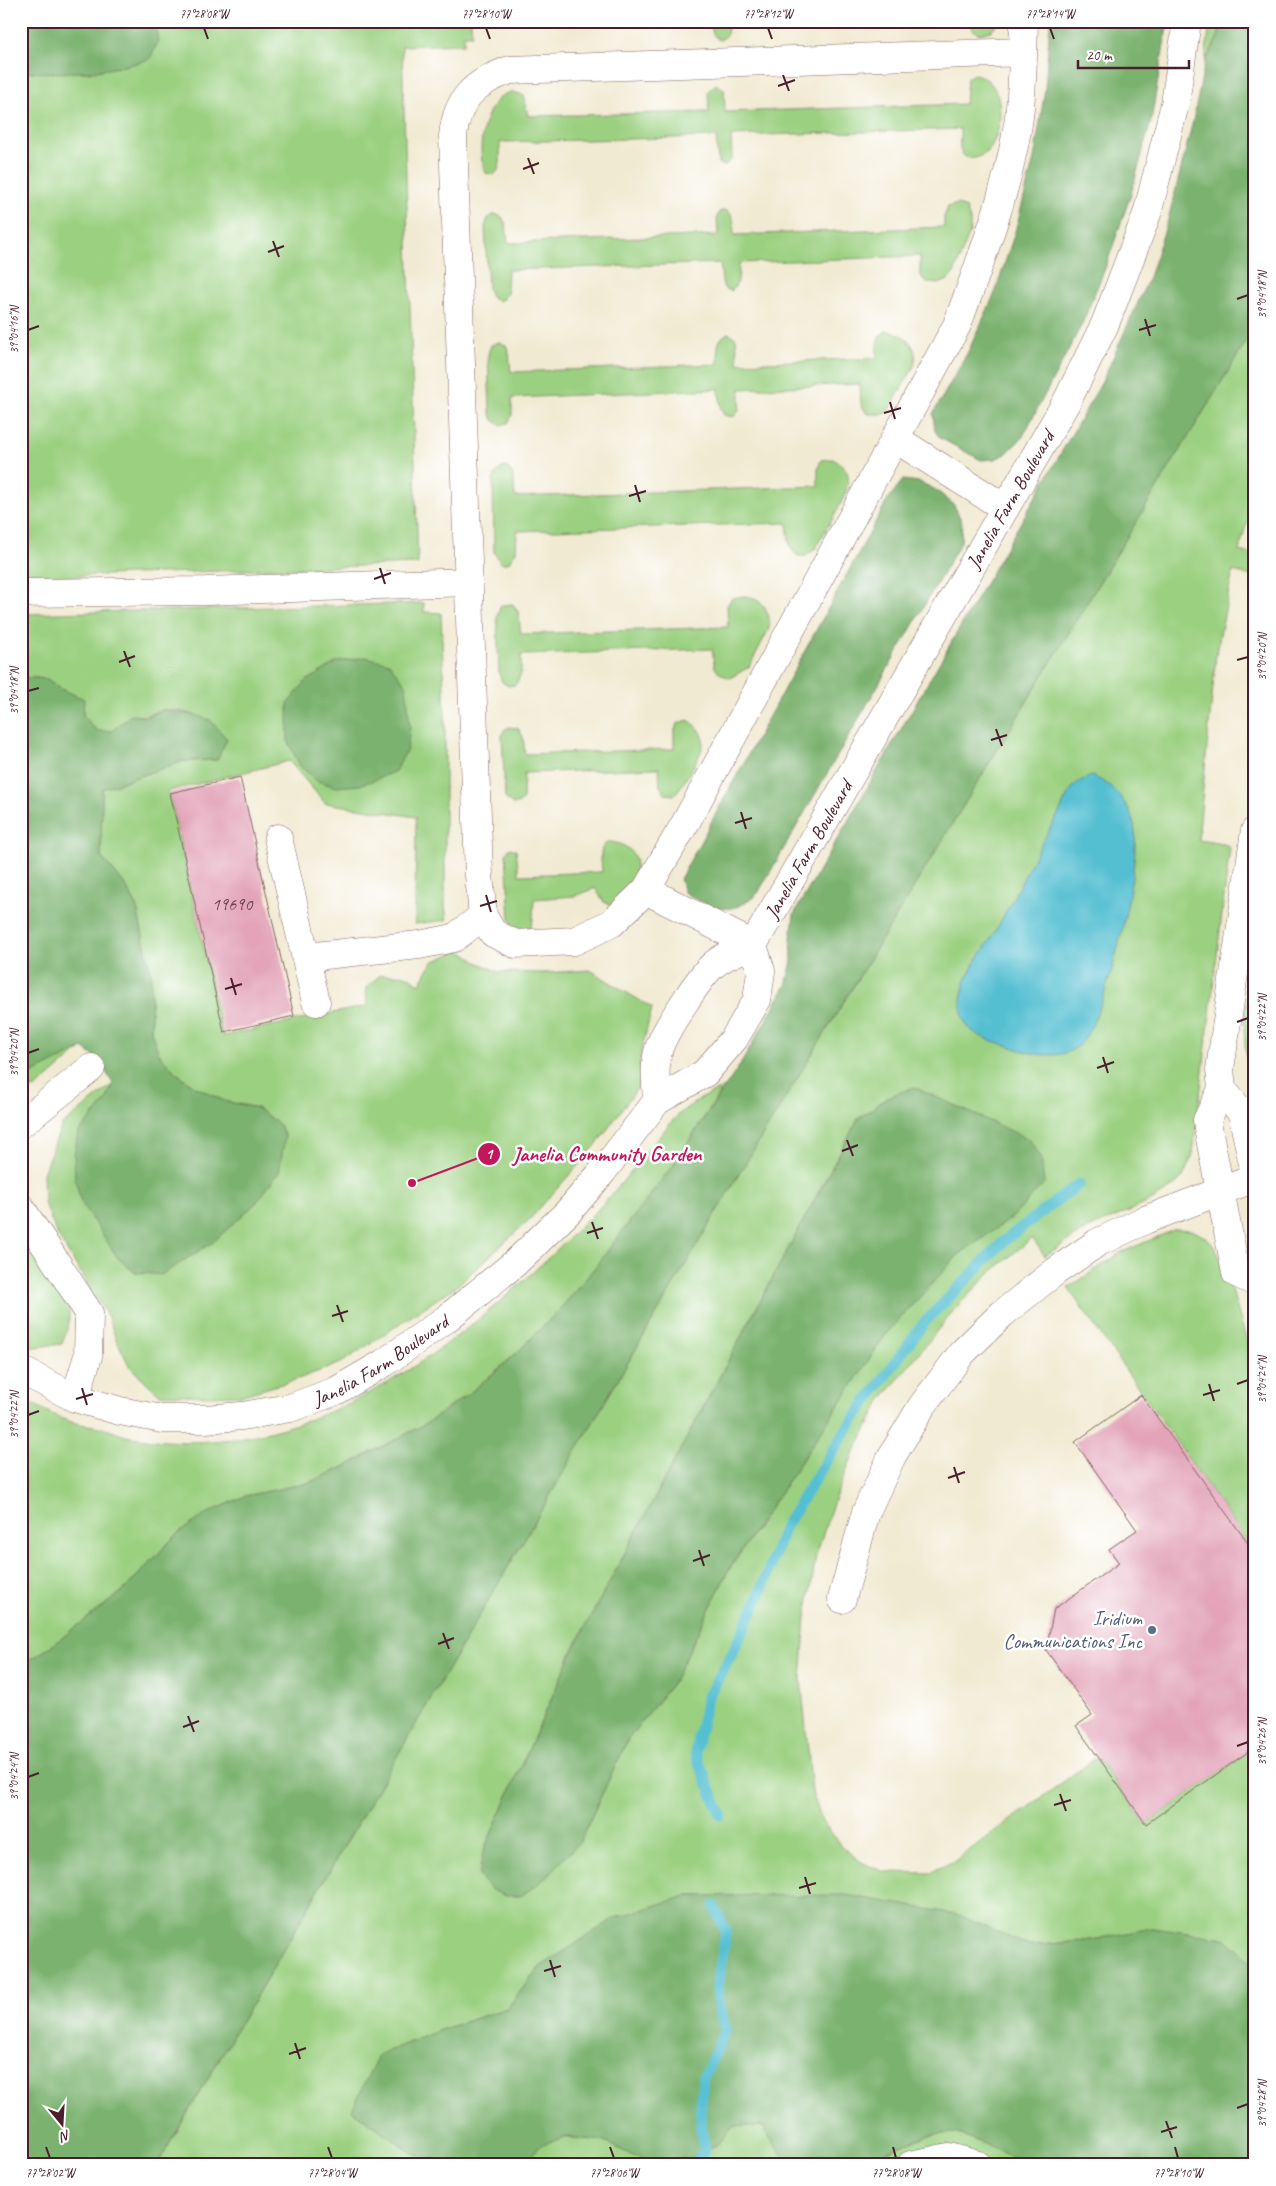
<svg xmlns="http://www.w3.org/2000/svg" width="1276" height="2186" font-family="Caveat,sans-serif">
  <rect width="100%" height="100%" fill="#fff"/>
  <filter id="ink" filterUnits="userSpaceOnUse"><feTurbulence type="fractalNoise" baseFrequency=".02" numOctaves="2"/><feDisplacementMap in="SourceGraphic" scale="10" xChannelSelector="R" yChannelSelector="G"/><feConvolveMatrix kernelMatrix="1 2 1 2 8 2 1 2 1" color-interpolation-filters="sRGB"/></filter>
  <filter id="wash" filterUnits="userSpaceOnUse"><feTurbulence type="fractalNoise" baseFrequency=".0096" numOctaves="4" result="noise"/><feDisplacementMap in="SourceGraphic" scale="20" xChannelSelector="R" yChannelSelector="G"/><feGaussianBlur stdDeviation="1.12" result="paint"/><feColorMatrix in="noise" values="0 0 0 0 0 0 0 0 0 0 0 0 0 0 0 0 0 1.4 0 .05"/><feComposite in="paint" operator="in"/></filter>
  <g filter="url(#wash)">
    <rect width="100%" height="100%" fill="#f1ead2"/>
    <g fill="#9bd081" stroke="#727856" fill-rule="evenodd">
      <path d="M 142,21 L 471,21 L 472,35 L 464,35 L 464,44 L 402,46 L 418,564 L 21,578 L 21,72 L 97,72 L 156,28 Z"/>
      <path d="M 711,21 L 728,21 C 728,30 729,36 720,40 C 711,36 712,30 711,21 Z"/>
      <path d="M 971,21 L 1000,21 L 991,31 L 979,34 L 972,29 Z"/>
      <path d="M 1210,21 L 1222,21 L 1218,37 L 1205,62 Z"/>
      <path d="M 974,74 C 1006,80 1005,126 990,148 C 983,159 963,164 960,148 C 959,142 961,134 960,129 L 731,136 L 732,159 L 724,166 L 718,163 L 716,137 L 500,142 C 499,153 504,169 493,175 L 486,173 C 472,150 489,76 524,96 L 528,116 L 709,112 L 708,91 L 716,84 L 724,89 L 725,112 L 965,104 L 967,78 Z"/>
      <path d="M 957,204 L 966,208 L 970,220 L 970,232 L 954,273 L 948,280 L 939,284 L 929,283 L 923,279 L 920,273 L 920,256 L 739,263 C 738,273 741,283 731,291 L 724,288 L 722,281 L 720,263 L 508,270 L 507,295 L 503,299 L 497,301 L 491,296 L 488,289 L 485,227 L 488,218 L 495,214 L 502,217 L 506,225 L 508,243 L 718,235 L 717,218 L 719,212 L 725,210 C 736,215 733,224 734,235 L 944,227 L 944,217 L 948,207 Z"/>
      <path d="M 1255,327 L 1255,506 L 1245,529 L 1239,551 L 1255,555 L 1255,577 L 1233,571 L 1216,655 L 1198,840 L 1224,844 L 1230,847 L 1193,1154 L 1183,1177 L 1170,1189 L 1149,1202 L 1082,1232 L 1045,1256 L 1032,1238 L 990,1273 L 953,1311 L 882,1399 L 853,1455 L 833,1503 L 816,1556 L 806,1617 L 801,1678 L 812,1792 L 822,1821 L 843,1848 L 863,1863 L 885,1872 L 929,1873 L 956,1860 L 1097,1757 L 1146,1824 L 1255,1747 L 1255,1965 L 1152,1928 L 1092,1940 L 1030,1946 L 955,1914 L 765,1897 L 686,1896 L 540,1967 L 507,2008 L 443,2029 L 378,2055 L 412,2153 L 452,2165 L 157,2165 L 731,1187 ZM 847,1139 L 1014,1216 L 958,1255 L 886,1334 L 728,1571 L 674,1681 L 628,1739 L 580,1841 L 483,1852 L 574,1648 Z"/>
      <path d="M 886,331 C 904,332 920,346 914,366 C 911,373 906,380 902,387 C 897,396 893,406 885,414 L 867,414 L 861,404 L 860,384 L 740,389 C 739,399 743,410 733,417 L 724,415 L 721,409 L 719,389 L 512,398 L 512,416 L 508,423 L 500,425 L 493,420 L 490,412 L 488,354 L 491,345 L 499,342 L 506,345 L 509,353 L 511,372 L 718,364 C 719,349 714,341 728,333 L 736,338 L 738,363 L 877,358 C 877,347 875,338 886,331 Z"/>
      <path d="M 832,459 C 839,462 846,466 848,475 C 852,492 824,532 815,549 L 806,556 L 798,556 C 787,547 789,537 787,523 L 517,531 L 516,552 L 508,563 L 501,563 L 494,552 L 493,480 C 497,469 508,459 513,477 C 515,483 514,490 515,497 L 818,486 L 818,469 L 821,460 Z"/>
      <path d="M 744,596 L 755,598 L 765,607 L 769,617 L 769,629 L 749,667 L 730,678 C 711,671 715,666 712,649 L 521,655 C 521,667 523,675 515,685 L 508,686 L 502,682 L 499,673 L 497,616 L 501,605 L 513,604 L 518,612 L 521,634 L 728,627 L 727,606 L 732,598 Z"/>
      <path d="M 424,603 L 424,612 L 441,613 L 445,716 L 445,906 L 447,920 L 415,924 L 416,817 L 325,803 L 289,761 L 169,791 L 223,1036 L 367,1006 L 366,988 L 380,975 L 406,975 L 420,984 L 432,962 L 460,950 L 477,962 L 499,972 L 545,973 L 590,970 L 652,1008 L 641,1052 L 639,1086 L 596,1145 L 530,1219 L 458,1285 L 341,1363 L 295,1380 L 243,1395 L 204,1396 L 159,1394 L 130,1367 L 116,1339 L 108,1317 L 58,1236 L 44,1203 L 43,1173 L 62,1125 L 113,1084 L 106,1101 L 78,1133 L 91,1218 L 103,1234 L 257,1108 L 224,1101 L 194,1086 L 175,1072 L 159,1054 L 151,1032 L 151,974 L 136,904 L 123,882 L 101,857 L 102,789 L 184,761 L 217,760 L 210,720 C 197,716 177,708 162,710 C 147,713 151,718 131,715 L 112,731 L 97,732 L 83,715 L 83,699 L 61,689 L 47,679 L 21,677 L 21,614 Z"/>
      <path d="M 688,720 C 712,734 703,749 692,769 C 686,778 682,787 674,795 L 665,794 L 660,786 L 659,768 L 524,773 L 523,799 L 519,803 L 513,805 L 505,798 L 502,735 L 504,730 L 509,727 L 518,728 L 523,737 L 525,754 L 674,749 L 674,733 L 677,724 Z"/>
      <path d="M 609,842 C 637,844 642,865 629,887 C 627,891 625,897 621,901 C 619,903 614,904 611,905 L 604,902 L 595,888 L 575,896 L 534,899 L 533,920 L 531,926 L 525,929 L 513,926 L 510,919 L 506,853 L 510,848 L 516,850 L 519,875 L 602,872 C 602,861 597,846 609,842 Z"/>
      <path d="M 1255,974 L 1255,1090 C 1242,1064 1240,999 1255,974 Z"/>
      <path d="M 83,1047 L 36,1088 L 21,1091 L 21,1079 Z"/>
      <path d="M 724,1087 L 673,1165 L 596,1266 L 562,1307 L 518,1352 L 471,1392 L 427,1423 L 344,1467 L 308,1483 L 245,1496 L 177,1534 L 124,1590 L 49,1648 L 21,1665 L 21,1398 C 37,1406 54,1416 71,1422 C 81,1425 93,1425 104,1428 C 113,1431 122,1436 132,1437 C 321,1470 479,1330 602,1205 C 617,1189 631,1171 645,1154 C 658,1139 669,1122 684,1110 C 696,1100 710,1094 724,1087 Z"/>
      <path d="M 1176,1229 L 1192,1230 L 1207,1238 L 1216,1249 L 1228,1277 L 1255,1369 L 1255,1553 L 1068,1288 L 1120,1253 Z"/>
      <path d="M 21,1233 L 69,1307 L 69,1323 L 62,1344 L 27,1348 L 21,1344 Z"/>
      <path d="M 734,2126 L 762,2126 L 789,2165 L 527,2165 L 540,2145 L 565,2137 L 602,2141 L 634,2156 L 659,2162 L 689,2158 L 718,2144 Z"/>
      <path d="M 956,2133 L 985,2144 L 1029,2165 L 861,2165 L 898,2146 L 930,2135 Z"/>
    </g>
    <g fill="#7cb26f" stroke="#63684d">
      <path d="M 21,21 L 142,21 L 156,28 L 158,42 L 150,59 C 106,73 67,74 21,72 Z"/>
      <path d="M 1050,21 L 1168,21 L 1151,121 L 1131,194 L 1106,266 L 1082,324 L 1022,438 L 1006,454 L 995,459 L 981,460 L 940,438 L 935,431 L 933,414 L 968,352 L 995,293 L 1015,232 L 1034,159 L 1045,89 Z"/>
      <path d="M 1222,21 L 1255,21 L 1255,327 L 731,1187 L 157,2165 L 21,2165 L 21,1665 L 49,1648 L 124,1590 L 177,1534 L 208,1513 L 245,1496 L 308,1483 L 344,1467 L 427,1423 L 471,1392 L 518,1352 L 562,1307 L 596,1266 L 673,1165 L 742,1062 L 786,985 L 792,961 L 791,938 L 794,914 L 1102,382 L 1148,280 L 1168,220 L 1193,121 L 1205,62 L 1218,37 Z"/>
      <path d="M 903,480 L 920,482 L 936,490 L 954,505 L 962,522 L 961,542 L 758,893 C 732,918 712,909 684,892 L 680,879 L 685,870 L 888,499 Z"/>
      <path d="M 366,657 L 389,663 L 406,685 L 410,728 L 407,750 L 395,771 L 377,779 L 360,785 L 336,787 L 317,781 L 300,766 L 288,741 L 288,703 L 306,681 L 337,662 Z"/>
      <path d="M 21,677 L 47,679 L 61,689 L 84,699 L 83,715 L 97,731 L 112,731 L 131,715 L 145,717 L 163,710 L 195,715 L 210,720 L 227,739 L 217,760 L 184,761 L 102,789 L 101,857 L 123,882 L 136,904 L 151,974 L 151,1032 L 159,1054 L 175,1072 L 194,1086 L 224,1101 L 257,1108 L 280,1125 L 285,1137 L 279,1172 L 256,1203 L 213,1242 L 161,1275 L 134,1272 L 118,1258 L 81,1202 L 75,1178 L 74,1155 L 78,1133 L 106,1101 L 113,1084 L 99,1060 L 83,1048 L 21,1079 Z"/>
      <path d="M 914,1087 L 1029,1139 L 1041,1157 L 1044,1183 L 1014,1216 L 958,1255 L 886,1334 L 728,1571 L 674,1681 L 628,1739 L 580,1841 L 547,1877 L 521,1896 L 505,1896 L 492,1890 L 479,1876 L 483,1852 L 574,1648 L 858,1119 L 888,1097 Z"/>
      <path d="M 846,1895 L 956,1914 L 1030,1946 L 1092,1940 L 1152,1928 L 1225,1938 L 1255,1965 L 1255,2165 L 1029,2165 L 985,2144 L 956,2133 L 930,2135 L 898,2146 L 861,2165 L 789,2165 L 762,2126 L 734,2126 L 718,2144 L 689,2158 L 659,2162 L 634,2156 L 602,2141 L 566,2137 L 540,2145 L 527,2165 L 452,2165 L 412,2153 L 352,2110 L 378,2055 L 443,2029 L 507,2008 L 540,1967 L 615,1918 L 686,1896 Z"/>
    </g>
    <path fill="#55bfd2" stroke="#506f7e" d="M 1091,776 C 1111,782 1127,801 1133,821 C 1145,853 1105,1027 1077,1047 C 1059,1060 1034,1055 1015,1048 C 1000,1043 970,1037 964,1020 C 961,1012 960,1002 962,994 C 966,970 986,949 997,928 C 1019,889 1037,849 1060,811 C 1064,803 1068,792 1075,785 C 1078,781 1086,779 1091,776 Z"/>
    <g fill="none" stroke-linecap="round" stroke-linejoin="round">
      <g stroke="#55bfd2" stroke-width="11">
        <path d="M 721,1815 L 695,1753 L 707,1698 L 733,1652 L 759,1597 L 785,1526 L 846,1430 L 923,1324 L 1005,1240 L 1079,1184"/>
        <path d="M 693,2165 L 705,2150 L 700,2118 L 703,2079 L 726,2029 L 719,2010 L 717,1988 L 726,1931 L 714,1906"/>
      </g>
    </g>
    <g id="blocks">
      <g fill="#e3a4b9">
        <path d="M 240,777 L 294,1016 L 224,1032 L 170,793 Z"/>
        <path d="M 1141,1395 L 1255,1553 L 1255,1747 L 1146,1824 L 1076,1726 L 1092,1715 L 1046,1650 L 1054,1609 L 1119,1563 L 1109,1549 L 1137,1530 L 1075,1442 Z"/>
      </g>
    </g>
  </g>
  <g filter="url(#ink)">
    <use href="#blocks" fill-opacity="0" stroke="#846665" stroke-width="1"/>
    <g fill="none" stroke-linecap="round" stroke-linejoin="round">
      <defs>
        <g id="minor">
          <path d="M 1023,52 L 510,70 C 475,82 457,98 453,136 L 479,875 L 483,916 L 493,933 L 515,944 L 574,941 L 612,923 L 646,890 L 687,820 L 957,325 C 981,259 1007,194 1018,124 C 1023,91 1023,55 1024,21"/>
          <path d="M 896,439 L 1005,508"/>
          <path d="M 21,593 L 206,591 L 469,582"/>
          <path d="M 1255,831 L 1220,1069 L 1222,1089 L 1242,1113 L 1255,1173"/>
          <path d="M 278,838 L 316,1002"/>
          <path d="M 646,890 L 753,945"/>
          <path d="M 306,957 L 419,945 L 454,938 L 483,916"/>
          <path d="M 1222,1089 L 1207,1120 L 1208,1128 L 1236,1273 L 1255,1282"/>
          <path id="s1" d="M 657,1101 C 656,1082 653,1061 661,1043 C 668,1026 699,978 712,966 C 723,956 739,950 753,945 L 1067,401 L 1105,324 L 1147,214 L 1175,104 L 1187,21"/>
          <path d="M 21,1124 L 91,1068"/>
          <path d="M 21,1208 L 89,1313 L 88,1356 L 75,1398"/>
          <path id="s2" d="M 21,1370 L 75,1398 L 120,1411 L 162,1419 L 205,1419 L 242,1416 L 290,1408 L 336,1391 L 384,1363 L 446,1319 L 515,1263 L 568,1212 L 603,1171 L 657,1101 L 705,1073 L 734,1039 L 757,1000 L 761,971 L 753,945"/>
          <path d="M 842,1599 L 866,1512 L 892,1456 L 922,1406 L 962,1353 L 1002,1314 L 1056,1271 L 1097,1243 L 1145,1220 L 1255,1178"/>
          <path d="M 911,2165 L 949,2157 L 978,2165"/>
        </g>
      </defs>
      <use href="#minor" stroke="#846665" stroke-width="29"/>
      <use href="#minor" stroke="#fff" stroke-width="28"/>
    </g>
  </g>
  <path fill="none" stroke="#4a1f2b" stroke-width="2" d="M 204,28 L 208,39M 486,28 L 490,39M 768,28 L 772,39M 1050,28 L 1054,39M 783,75 L 789,91M 778,86 L 795,80M 528,158 L 534,174M 523,169 L 539,163M 273,241 L 279,257M 268,252 L 284,246M 1237,299 L 1248,295M 1145,319 L 1150,336M 28,330 L 39,326M 1139,330 L 1156,325M 890,402 L 895,419M 884,413 L 901,408M 635,485 L 640,502M 629,496 L 646,491M 380,568 L 385,584M 374,579 L 391,573M 124,651 L 130,667M 1237,660 L 1248,657M 119,662 L 135,656M 28,691 L 39,688M 996,729 L 1002,746M 991,740 L 1007,735M 741,812 L 746,829M 735,823 L 752,818M 486,895 L 491,912M 480,906 L 497,901M 231,978 L 236,995M 225,989 L 242,984M 1237,1022 L 1248,1018M 28,1053 L 39,1049M 1103,1057 L 1108,1073M 1097,1068 L 1114,1062M 847,1140 L 853,1156M 842,1151 L 858,1145M 592,1222 L 598,1239M 587,1233 L 603,1228M 337,1305 L 343,1322M 332,1316 L 348,1311M 1209,1384 L 1214,1401M 1237,1384 L 1248,1380M 82,1388 L 87,1405M 1203,1395 L 1220,1390M 76,1399 L 93,1394M 28,1415 L 39,1411M 954,1467 L 959,1483M 948,1478 L 965,1472M 699,1550 L 704,1566M 693,1561 L 710,1555M 443,1633 L 449,1649M 438,1644 L 454,1638M 188,1716 L 194,1732M 183,1727 L 199,1721M 1237,1746 L 1248,1742M 28,1777 L 39,1773M 1060,1794 L 1066,1811M 1054,1805 L 1071,1800M 805,1877 L 810,1894M 799,1888 L 816,1883M 550,1960 L 555,1977M 544,1971 L 561,1966M 295,2043 L 300,2059M 289,2054 L 306,2048M 1237,2108 L 1248,2104M 1166,2121 L 1172,2138M 1161,2132 L 1177,2127M 46,2147 L 50,2158M 328,2147 L 332,2158M 610,2147 L 614,2158M 893,2147 L 896,2158M 1175,2147 L 1178,2158"/>
  <circle fill="#5c6f8a" stroke="#fff" stroke-width="2" cx="1152" cy="1630" r="5"/>
  <g text-anchor="middle" stroke-width="5" stroke-linejoin="round" paint-order="stroke">
    <g font-size="18" fill="#70404e">
      <text x="232" y="910">19690</text>
    </g>
    <g font-size="20" fill="#4a1f2b" stroke="#fff">
      <text dy="7" stroke="none"><textPath href="#s1" startOffset="712">Janelia Farm Boulevard</textPath></text>
      <text dy="7" stroke="none"><textPath href="#s1" startOffset="308">Janelia Farm Boulevard</textPath></text>
      <text dy="7" stroke="none"><textPath href="#s2" startOffset="382">Janelia Farm Boulevard</textPath></text>
    </g>
    <g font-size="20" fill="#4e5e75" stroke="#fff" text-anchor="end">
      <text x="1142" y="1625">Iridium<tspan x="1142" dy="23">Communications Inc</tspan></text>
    </g>
  </g>
  <path fill="none" stroke="#c2185b" stroke-width="2" d="M412 1183L489 1154"/>
  <g fill="#c2185b" stroke="#fff" stroke-width="2">
    <circle cx="412" cy="1183" r="5"/>
    <circle cx="489" cy="1154" r="12"/>
  </g>
  <g font-size="15" text-anchor="middle" font-weight="bold" fill="#fff">
    <text x="489" y="1159">1</text>
  </g>
  <g font-size="21" text-anchor="middle" font-weight="bold" fill="#c2185b" stroke="#fff" stroke-width="5" stroke-linejoin="round" paint-order="stroke">
    <text x="607" y="1161">Janelia Community Garden</text>
  </g>
  <rect width="1276" height="2186" fill="none" stroke="#fff" stroke-width="55"/>
  <g transform="translate(62 2124) rotate(162)" stroke="#ffffff" stroke-width="4" paint-order="stroke">
  <path d="M0-4L9 19L0 12L-9 19Z" fill="#4a1f2b"/>
  <text y="-8" font-size="14" font-weight="bold" text-anchor="middle" fill="#4a1f2b">N</text>
  </g>
  <path d="M1078 60v8h111v-8" fill="none" stroke="#4a1f2b" stroke-width="2.5"/>
  <text x="1086" y="60" font-size="15" fill="#4a1f2b" stroke="#ffffff" stroke-width="4" paint-order="stroke">20 m</text>
  <rect x="28" y="28" width="1220" height="2130" fill="none" stroke="#4a1f2b" stroke-width="2"/>
  <g font-size="12" text-anchor="middle" fill="#4a1f2b">
    <text x="204" y="18">77°28'08"W</text>
    <text x="486" y="18">77°28'10"W</text>
    <text x="768" y="18">77°28'12"W</text>
    <text x="1050" y="18">77°28'14"W</text>
    <text transform="translate(1262 295) rotate(-90)" y="4">39°04'18"N</text>
    <text transform="translate(14 330) rotate(-90)" y="4">39°04'16"N</text>
    <text transform="translate(1262 657) rotate(-90)" y="4">39°04'20"N</text>
    <text transform="translate(14 691) rotate(-90)" y="4">39°04'18"N</text>
    <text transform="translate(1262 1018) rotate(-90)" y="4">39°04'22"N</text>
    <text transform="translate(14 1053) rotate(-90)" y="4">39°04'20"N</text>
    <text transform="translate(1262 1380) rotate(-90)" y="4">39°04'24"N</text>
    <text transform="translate(14 1415) rotate(-90)" y="4">39°04'22"N</text>
    <text transform="translate(1262 1742) rotate(-90)" y="4">39°04'26"N</text>
    <text transform="translate(14 1777) rotate(-90)" y="4">39°04'24"N</text>
    <text transform="translate(1262 2104) rotate(-90)" y="4">39°04'28"N</text>
    <text x="50" y="2177">77°28'02"W</text>
    <text x="332" y="2177">77°28'04"W</text>
    <text x="614" y="2177">77°28'06"W</text>
    <text x="896" y="2177">77°28'08"W</text>
    <text x="1178" y="2177">77°28'10"W</text>
  </g>
</svg>
